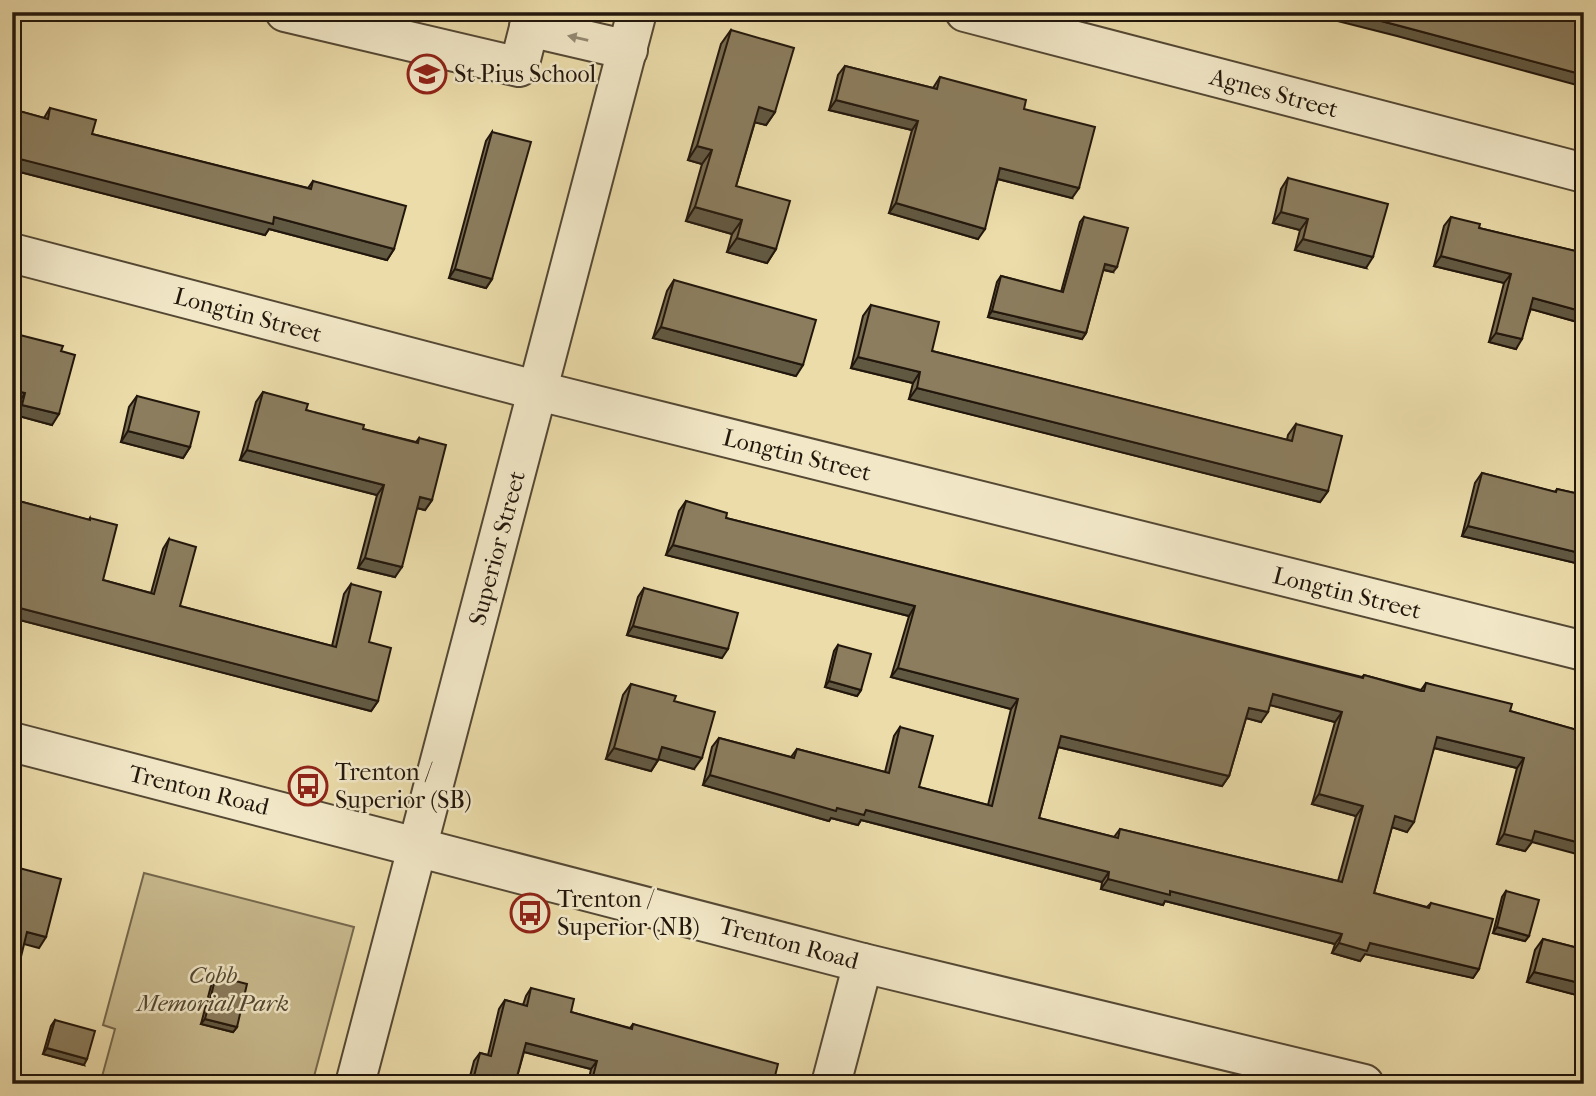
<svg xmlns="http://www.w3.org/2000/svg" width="1596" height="1096" font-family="'IM FELL French Canon',serif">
  <rect width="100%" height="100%" fill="#ebdcaa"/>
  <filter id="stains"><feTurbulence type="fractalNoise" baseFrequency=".00286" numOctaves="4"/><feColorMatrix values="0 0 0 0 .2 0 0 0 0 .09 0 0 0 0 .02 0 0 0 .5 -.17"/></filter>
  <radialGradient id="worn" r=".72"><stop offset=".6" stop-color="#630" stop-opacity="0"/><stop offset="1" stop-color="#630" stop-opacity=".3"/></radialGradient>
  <path fill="#c9bb8f" stroke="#76694e" stroke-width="2" d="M 144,873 L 354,927 L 312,1084 L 100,1084 L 115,1029 L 103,1025 Z"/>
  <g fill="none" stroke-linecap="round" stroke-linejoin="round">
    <defs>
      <g id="minor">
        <path d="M 285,12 L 519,67 L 533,12"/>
        <path d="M 965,12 L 1584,173"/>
        <path d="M 529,27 L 628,50"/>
        <path d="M 12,253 L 539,391 L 1584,651"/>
        <path d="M 12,742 L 863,963 L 1364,1084"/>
        <path d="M 355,1084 L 637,12"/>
        <path d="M 831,1084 L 863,963"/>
      </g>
    </defs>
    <use href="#minor" stroke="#544834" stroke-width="42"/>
    <use href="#minor" stroke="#f2e8c8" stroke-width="38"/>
  </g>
  <g fill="#786c51" stroke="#22170c" stroke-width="2" fill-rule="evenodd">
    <path d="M 731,30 L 775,112 L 766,125 L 755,122 L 736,186 L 776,249 L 767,263 L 727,252 L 732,234 L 686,221 L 702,164 L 688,160 L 721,44 Z"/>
    <path d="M 845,66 L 933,88 L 940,77 L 1024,109 L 1072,198 L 998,179 L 978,239 L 889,213 L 912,130 L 829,110 L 838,75 Z"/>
    <path d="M 50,108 L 92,134 L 308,188 L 313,181 L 394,249 L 387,260 L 269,229 L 265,235 L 12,170 L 12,109 L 44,118 Z"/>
    <path d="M 492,132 L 492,279 L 486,288 L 449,278 L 486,141 Z"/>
    <path d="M 1288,178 L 1366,268 L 1295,250 L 1300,230 L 1273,223 L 1281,189 Z"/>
    <path d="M 1084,217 L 1113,272 L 1103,270 L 1086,333 L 1082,339 L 988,317 L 997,282 L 1001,276 L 1061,292 L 1080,222 Z"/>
    <path d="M 1451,217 L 1479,228 L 1584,253 L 1584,334 L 1579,333 L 1581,323 L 1531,309 L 1516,349 L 1489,342 L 1504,283 L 1434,266 L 1444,226 Z"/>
    <path d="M 674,280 L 796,376 L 653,338 L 667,291 Z"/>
    <path d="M 871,305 L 932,351 L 1287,440 L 1288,435 L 1296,424 L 1328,491 L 1320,502 L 909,399 L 913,383 L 851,368 L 863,316 Z"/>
    <path d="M 61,351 L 52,425 L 15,415 L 18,404 L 12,402 Z"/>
    <path d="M 263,392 L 306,410 L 363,429 L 416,442 L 419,438 L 432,500 L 425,510 L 417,508 L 395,577 L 358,568 L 377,495 L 240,460 L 256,402 Z"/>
    <path d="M 137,396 L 190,447 L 183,458 L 121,442 L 129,407 Z"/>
    <path d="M 1482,473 L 1555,492 L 1557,489 L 1584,495 L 1584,565 L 1462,536 L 1475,483 Z"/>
    <path d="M 15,500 L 89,520 L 90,518 L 103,580 L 151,593 L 163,549 L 169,539 L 180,606 L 332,646 L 344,594 L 351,584 L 369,642 L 378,701 L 371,711 L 12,618 L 12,504 Z"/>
    <path d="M 686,501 L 726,518 L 1362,677 L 1364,675 L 1421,690 L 1426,683 L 1510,711 L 1584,732 L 1532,842 L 1525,851 L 1497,844 L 1517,768 L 1434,748 L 1407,832 L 1392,827 L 1374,893 L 1427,907 L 1431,903 L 1479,969 L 1473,978 L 1365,954 L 1360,961 L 1332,953 L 1335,944 L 1165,901 L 1163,905 L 1101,889 L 1102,882 L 861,820 L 858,825 L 831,818 L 829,821 L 703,785 L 712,747 L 719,738 L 791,757 L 797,749 L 885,772 L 894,736 L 900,727 L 919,787 L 988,805 L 1011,709 L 891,677 L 909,616 L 666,555 L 679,511 ZM 1270,705 L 1335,722 L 1312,804 L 1356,816 L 1338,881 L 1120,829 L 1114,837 L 1039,818 L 1058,747 L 1222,786 L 1229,776 L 1246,718 L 1261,722 Z"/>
    <path d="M 644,588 L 722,658 L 627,635 L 638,597 Z"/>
    <path d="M 838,645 L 861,690 L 857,696 L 825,687 L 834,651 Z"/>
    <path d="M 631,684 L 674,701 L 694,769 L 659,759 L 651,771 L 606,759 L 623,695 Z"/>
    <path d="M 1506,891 L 1529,936 L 1525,941 L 1493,933 L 1502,897 Z"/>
    <path d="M 1543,939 L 1578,948 L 1584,939 L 1584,997 L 1527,982 L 1535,950 Z"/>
    <path d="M 216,976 L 237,1027 L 233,1032 L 201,1024 L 212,982 Z"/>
    <path d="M 531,988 L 571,1012 L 630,1028 L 633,1024 L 773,1084 L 588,1084 L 591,1069 L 524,1052 L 515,1084 L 468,1084 L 474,1061 L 480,1053 L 488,1055 L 499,1009 L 505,1000 L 523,1005 L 526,996 Z"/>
    <path d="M 55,1020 L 84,1065 L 43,1054 L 51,1026 Z"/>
  </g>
  <g fill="#615842" stroke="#22170c" stroke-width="2">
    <path d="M 1302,12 L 1347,12 L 1404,27 L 1584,75 L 1584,87 L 1397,36 Z"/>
    <path d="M 836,100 L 918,121 L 912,130 L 829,110 Z"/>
    <path d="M 759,107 L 775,112 L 766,125 L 749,121 Z"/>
    <path d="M 697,146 L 712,150 L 702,164 L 688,160 Z"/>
    <path d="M 12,157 L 274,217 L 394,249 L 387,260 L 269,229 L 265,235 L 12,170 Z"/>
    <path d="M 1000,168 L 1079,188 L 1072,198 L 994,178 Z"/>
    <path d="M 896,203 L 985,229 L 978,239 L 889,213 Z"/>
    <path d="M 695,207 L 742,220 L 732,234 L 686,221 Z"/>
    <path d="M 1281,212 L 1308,219 L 1300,230 L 1273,223 Z"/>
    <path d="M 737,238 L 776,249 L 767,263 L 727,252 Z"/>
    <path d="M 1303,239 L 1373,257 L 1366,268 L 1295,250 Z"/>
    <path d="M 1441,256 L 1511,274 L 1504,283 L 1434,266 Z"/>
    <path d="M 1105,264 L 1117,267 L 1113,272 L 1101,269 Z"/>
    <path d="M 455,269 L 492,279 L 486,288 L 449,278 Z"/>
    <path d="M 1533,298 L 1584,312 L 1584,319 L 1581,323 L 1527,308 Z"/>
    <path d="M 992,311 L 1086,333 L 1082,339 L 988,317 Z"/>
    <path d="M 1584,326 L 1584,334 L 1579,333 Z"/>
    <path d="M 661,327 L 803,365 L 796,376 L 653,338 Z"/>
    <path d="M 1496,333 L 1522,339 L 1516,349 L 1489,342 Z"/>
    <path d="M 858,357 L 920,372 L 913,383 L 851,368 Z"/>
    <path d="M 917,388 L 1328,491 L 1320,502 L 909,399 Z"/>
    <path d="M 12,390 L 25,393 L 18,404 L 12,402 Z"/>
    <path d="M 22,405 L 59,414 L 52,425 L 15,415 Z"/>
    <path d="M 128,431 L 190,447 L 183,458 L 121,442 Z"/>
    <path d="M 247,450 L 384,485 L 377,495 L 240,460 Z"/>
    <path d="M 420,497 L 432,500 L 425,510 L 413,507 Z"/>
    <path d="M 1468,526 L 1584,554 L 1584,565 L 1462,536 Z"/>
    <path d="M 673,545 L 915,606 L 909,616 L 666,555 Z"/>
    <path d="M 365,558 L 402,567 L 395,577 L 358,568 Z"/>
    <path d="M 12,606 L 378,701 L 371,711 L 12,618 Z"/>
    <path d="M 633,626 L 728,649 L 722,658 L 627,635 Z"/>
    <path d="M 898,668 L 1018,699 L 1011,709 L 891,677 Z"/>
    <path d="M 829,681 L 861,690 L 857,696 L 825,687 Z"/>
    <path d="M 1273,694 L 1342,712 L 1335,722 L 1266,704 Z"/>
    <path d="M 1249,708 L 1268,712 L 1261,722 L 1242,717 Z"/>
    <path d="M 1061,736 L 1229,776 L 1222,786 L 1054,746 Z"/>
    <path d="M 1437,737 L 1524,758 L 1517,768 L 1430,747 Z"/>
    <path d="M 662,747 L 702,758 L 694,769 L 654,758 Z"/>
    <path d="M 614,748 L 658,760 L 651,771 L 606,759 Z"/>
    <path d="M 710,775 L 837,808 L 866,810 L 1109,872 L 1102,882 L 861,820 L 858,825 L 831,818 L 829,821 L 703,785 Z"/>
    <path d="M 1319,794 L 1363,806 L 1356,816 L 1312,804 Z"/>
    <path d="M 1395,816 L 1414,822 L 1407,832 L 1388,826 Z"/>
    <path d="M 1535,831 L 1584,844 L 1584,856 L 1532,842 L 1525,851 L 1497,844 L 1504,834 Z"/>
    <path d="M 1108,879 L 1170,891 L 1342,934 L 1335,944 L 1165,901 L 1163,905 L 1101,889 Z"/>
    <path d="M 1497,927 L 1529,936 L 1525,941 L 1493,933 Z"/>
    <path d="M 27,932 L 46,937 L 39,948 L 20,943 Z"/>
    <path d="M 1339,943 L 1370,943 L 1479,969 L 1473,978 L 1365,954 L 1360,961 L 1332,953 Z"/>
    <path d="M 1534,972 L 1584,984 L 1584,997 L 1527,982 Z"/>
    <path d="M 205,1019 L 237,1027 L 233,1032 L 201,1024 Z"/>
    <path d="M 526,1043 L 597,1061 L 591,1069 L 520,1051 Z"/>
    <path d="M 47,1048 L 87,1059 L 84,1065 L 43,1054 Z"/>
  </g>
  <g fill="#8b7d5e" stroke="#22170c" stroke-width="2" fill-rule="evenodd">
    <path d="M 1347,12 L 1584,12 L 1584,75 L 1404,27 Z"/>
    <path d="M 731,30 L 794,48 L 775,112 L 759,107 L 736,186 L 790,201 L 776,249 L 737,238 L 742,220 L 695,207 L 712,150 L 697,146 Z"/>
    <path d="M 845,66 L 937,89 L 940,77 L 1026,100 L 1024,109 L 1095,127 L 1079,188 L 1000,168 L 985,229 L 896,203 L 918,121 L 836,100 Z"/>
    <path d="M 50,108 L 96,120 L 92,134 L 311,189 L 313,181 L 406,206 L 394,249 L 274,217 L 273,224 L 12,157 L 12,109 L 48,119 Z"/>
    <path d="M 492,132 L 531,142 L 492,279 L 455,269 Z"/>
    <path d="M 1288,178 L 1388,204 L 1373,257 L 1303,239 L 1308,219 L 1281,212 Z"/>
    <path d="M 1084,217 L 1128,228 L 1117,267 L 1105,264 L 1086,333 L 992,311 L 1001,276 L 1063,292 Z"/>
    <path d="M 1451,217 L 1480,224 L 1479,228 L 1584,253 L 1584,312 L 1533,298 L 1522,339 L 1496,333 L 1511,274 L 1441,256 Z"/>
    <path d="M 674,280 L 816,320 L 803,365 L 661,327 Z"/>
    <path d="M 871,305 L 939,322 L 932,351 L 1292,441 L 1296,424 L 1342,436 L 1328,491 L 917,388 L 920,372 L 858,357 Z"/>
    <path d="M 12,333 L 63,346 L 61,351 L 75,355 L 59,414 L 22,405 L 25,393 L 12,390 Z"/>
    <path d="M 263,392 L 308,404 L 306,410 L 364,425 L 363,429 L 418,443 L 419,438 L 446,445 L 432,500 L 420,497 L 402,567 L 365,558 L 384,485 L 247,450 Z"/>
    <path d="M 137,396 L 199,412 L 190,447 L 128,431 Z"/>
    <path d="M 1482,473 L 1556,492 L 1557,489 L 1584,495 L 1584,554 L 1468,526 Z"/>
    <path d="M 15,500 L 90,520 L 90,518 L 117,525 L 103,580 L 154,594 L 169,539 L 196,547 L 180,606 L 336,647 L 351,584 L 381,592 L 369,642 L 391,648 L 378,701 L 12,606 L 12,509 Z"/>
    <path d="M 686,501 L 727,513 L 726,518 L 1363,678 L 1364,675 L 1421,691 L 1424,691 L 1426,683 L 1512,704 L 1510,711 L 1584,732 L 1584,844 L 1535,831 L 1532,841 L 1504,834 L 1524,758 L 1437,737 L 1414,822 L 1395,816 L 1374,893 L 1429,908 L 1431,903 L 1493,919 L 1479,969 L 1370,943 L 1367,951 L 1339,943 L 1342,934 L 1170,891 L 1170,895 L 1108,879 L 1109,872 L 866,810 L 864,815 L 837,808 L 836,811 L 710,775 L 719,738 L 794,758 L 797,749 L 889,773 L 900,727 L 933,736 L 919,787 L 992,806 L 1018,699 L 898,668 L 915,606 L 673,545 ZM 1273,694 L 1342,712 L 1319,794 L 1363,806 L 1342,882 L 1120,829 L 1118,838 L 1039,818 L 1061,736 L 1229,776 L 1249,708 L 1268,712 Z"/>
    <path d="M 644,588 L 738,613 L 728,649 L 633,626 Z"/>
    <path d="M 838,645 L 871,654 L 861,690 L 829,681 Z"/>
    <path d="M 631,684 L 676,696 L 674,701 L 715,712 L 702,758 L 662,747 L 658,760 L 614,748 Z"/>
    <path d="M 19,868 L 61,879 L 46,937 L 27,932 L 17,973 L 12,972 L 12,873 L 18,875 Z"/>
    <path d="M 1506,891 L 1539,900 L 1529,936 L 1497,927 Z"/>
    <path d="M 1543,939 L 1582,949 L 1584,943 L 1584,984 L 1534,972 Z"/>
    <path d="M 216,976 L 247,984 L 237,1027 L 205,1019 Z"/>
    <path d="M 531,988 L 574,999 L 571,1012 L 632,1029 L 633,1024 L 778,1064 L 773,1084 L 591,1084 L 597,1061 L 526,1043 L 515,1084 L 472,1084 L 480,1053 L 491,1056 L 505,1000 L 527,1006 Z"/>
    <path d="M 55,1020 L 95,1031 L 87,1059 L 47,1048 Z"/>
    <path d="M 913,1079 L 932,1084 L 911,1084 Z"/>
  </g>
  <defs><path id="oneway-solid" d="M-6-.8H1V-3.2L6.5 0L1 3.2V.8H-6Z" transform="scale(1.75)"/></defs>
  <use fill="#948a73" href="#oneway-solid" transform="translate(578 38) rotate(-167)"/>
  <defs>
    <symbol id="school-ring" viewBox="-11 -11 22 22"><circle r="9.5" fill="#f2e8c8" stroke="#8f2418" stroke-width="1.5"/><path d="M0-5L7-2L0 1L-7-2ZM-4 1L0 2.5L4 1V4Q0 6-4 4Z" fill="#8f2418"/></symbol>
    <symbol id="bus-ring" viewBox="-11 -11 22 22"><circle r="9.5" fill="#f2e8c8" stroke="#8f2418" stroke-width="1.5"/><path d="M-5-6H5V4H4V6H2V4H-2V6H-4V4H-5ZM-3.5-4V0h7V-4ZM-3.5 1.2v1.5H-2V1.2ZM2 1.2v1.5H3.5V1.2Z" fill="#8f2418"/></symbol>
  </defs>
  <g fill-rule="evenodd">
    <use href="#school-ring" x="405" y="52" width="44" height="44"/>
    <use href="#bus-ring" x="286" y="764" width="44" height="44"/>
    <use href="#bus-ring" x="508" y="891" width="44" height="44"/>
  </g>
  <g text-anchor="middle" stroke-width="5" stroke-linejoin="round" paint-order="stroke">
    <g font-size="24" fill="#22170c" stroke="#f2e8c8" text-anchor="start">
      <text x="454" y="82">St Pius School</text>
      <text x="335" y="780">Trenton /<tspan x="335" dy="28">Superior (SB)</tspan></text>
      <text x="557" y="907">Trenton /<tspan x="557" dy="28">Superior (NB)</tspan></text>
    </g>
    <g font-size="24" fill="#22170c" stroke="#f2e8c8">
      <text transform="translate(1274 93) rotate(15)" y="8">Agnes Street</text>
      <text transform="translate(248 315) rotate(15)" y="8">Longtin Street</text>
      <text transform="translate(797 455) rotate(14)" y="8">Longtin Street</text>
      <text transform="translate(497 548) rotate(-75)" y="8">Superior Street</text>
      <text transform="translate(1347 593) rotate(14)" y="8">Longtin Street</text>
      <text transform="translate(199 790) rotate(14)" y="8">Trenton Road</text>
      <text transform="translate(789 943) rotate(15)" y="8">Trenton Road</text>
    </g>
    <g font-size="24" font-style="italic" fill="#544833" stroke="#f2e8c8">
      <text x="213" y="983">Cobb<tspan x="213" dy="28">Memorial Park</tspan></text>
    </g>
  </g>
  <rect width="1596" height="1096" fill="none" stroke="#ebdcaa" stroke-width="42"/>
  <rect x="14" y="14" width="1568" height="1068" fill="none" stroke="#22170c" stroke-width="3.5"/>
  <rect x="21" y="21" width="1554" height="1054" fill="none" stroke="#22170c" stroke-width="2"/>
  <rect width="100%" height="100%" filter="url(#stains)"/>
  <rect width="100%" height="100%" fill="url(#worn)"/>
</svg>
